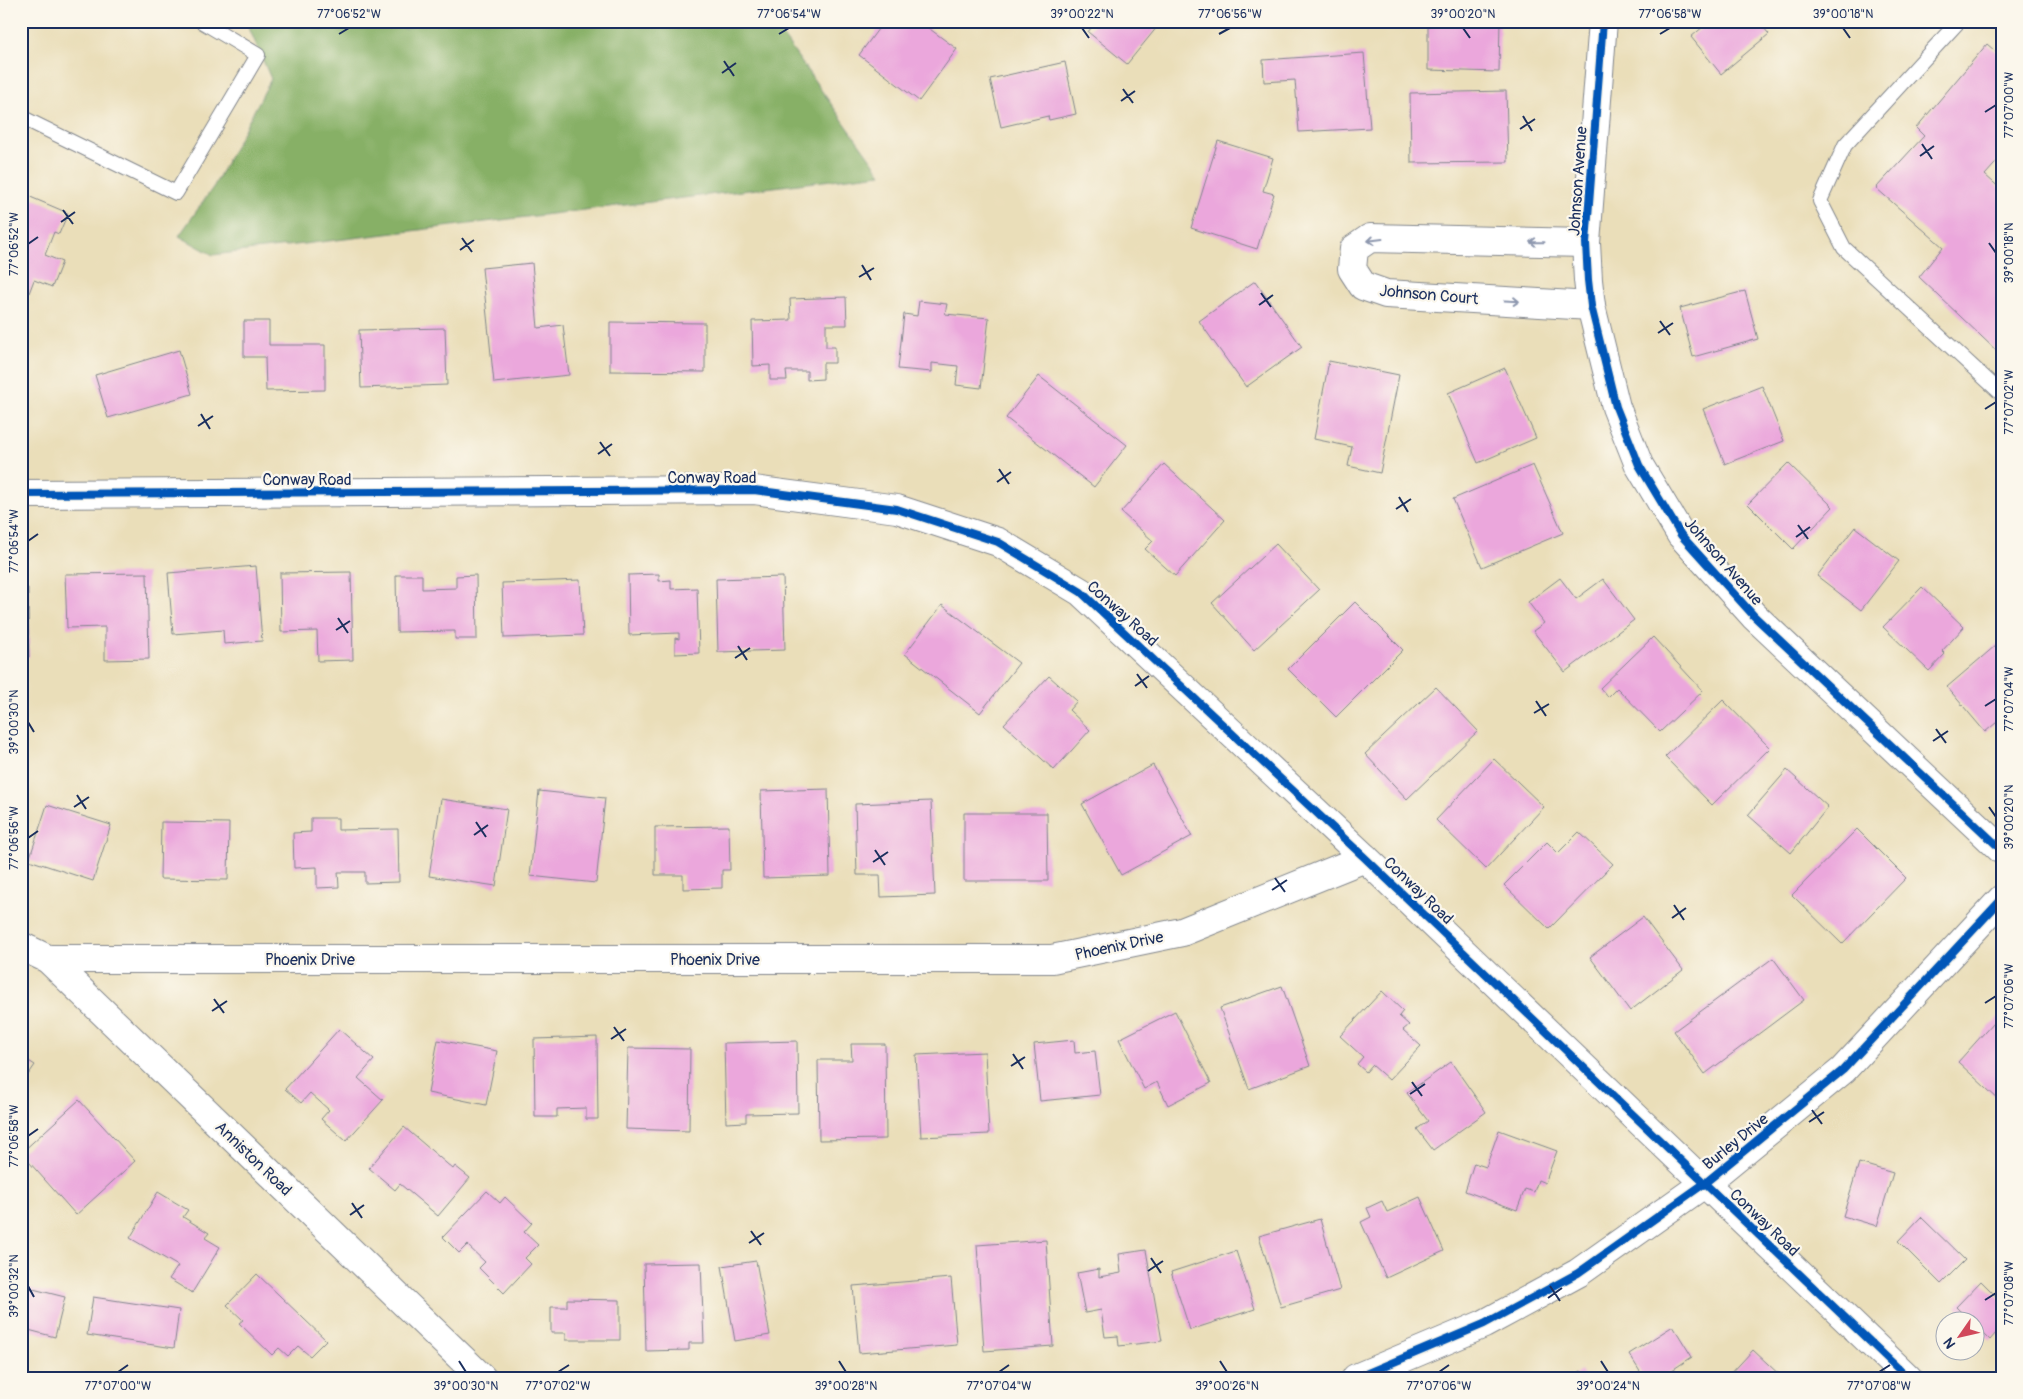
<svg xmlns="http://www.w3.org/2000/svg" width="2023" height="1399" font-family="Pangolin,sans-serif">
  <rect width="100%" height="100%" fill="#fbf7ec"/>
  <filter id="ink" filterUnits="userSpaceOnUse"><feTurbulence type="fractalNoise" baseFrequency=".02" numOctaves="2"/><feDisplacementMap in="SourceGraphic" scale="10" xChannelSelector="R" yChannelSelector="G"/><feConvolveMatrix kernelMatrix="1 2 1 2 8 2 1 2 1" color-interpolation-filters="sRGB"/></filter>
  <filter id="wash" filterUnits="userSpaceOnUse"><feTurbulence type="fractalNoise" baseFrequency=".0096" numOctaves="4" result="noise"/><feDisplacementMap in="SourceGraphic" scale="20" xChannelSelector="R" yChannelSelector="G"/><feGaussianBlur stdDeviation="1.12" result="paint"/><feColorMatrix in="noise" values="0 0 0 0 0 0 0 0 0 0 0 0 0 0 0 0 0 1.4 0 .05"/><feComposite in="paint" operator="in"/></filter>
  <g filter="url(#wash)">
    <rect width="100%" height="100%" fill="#eadeb9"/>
    <path fill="#87b066" stroke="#517062" d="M 246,21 L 394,21 L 405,29 L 426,21 L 772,21 L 881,174 L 213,255 L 179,236 L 214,186 L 271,79 Z"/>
    <g id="blocks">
      <g fill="#eba7dc">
        <path d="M 884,21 L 919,21 L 957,49 L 919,101 L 859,55 Z"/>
        <path d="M 1096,21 L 1162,21 L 1127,64 L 1088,32 Z"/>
        <path d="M 1428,21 L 1500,21 L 1499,72 L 1428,70 Z"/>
        <path d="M 1710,21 L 1758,21 L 1769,34 L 1721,74 L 1691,37 Z"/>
        <path d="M 1987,44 L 2002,57 L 2002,156 L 1985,175 L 2002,190 L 2002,356 L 1919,277 L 1943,247 L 1876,188 L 1924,136 L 1916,128 Z"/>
        <path d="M 1364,53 L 1370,128 L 1299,132 L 1295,80 L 1264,82 L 1263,60 Z"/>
        <path d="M 1065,62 L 1076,114 L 1049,120 L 1048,116 L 1001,127 L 990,79 Z"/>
        <path d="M 1506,91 L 1508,162 L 1411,163 L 1410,93 Z"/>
        <path d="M 1218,141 L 1273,158 L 1263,191 L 1274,194 L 1257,249 L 1191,228 Z"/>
        <path d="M 21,193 L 68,213 L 59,234 L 54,232 L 45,255 L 62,262 L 52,287 L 34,280 L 29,293 L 21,290 Z"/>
        <path d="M 532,263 L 538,328 L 563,325 L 569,375 L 494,383 L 482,268 Z"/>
        <path d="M 1255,281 L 1302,347 L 1246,387 L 1199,321 Z"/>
        <path d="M 1745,291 L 1758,339 L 1693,357 L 1680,308 Z"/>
        <path d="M 846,297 L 847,325 L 826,325 L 826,347 L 835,347 L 835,363 L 823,363 L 823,379 L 807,380 L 807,371 L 786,371 L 787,380 L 770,380 L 770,365 L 753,366 L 752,321 L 791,320 L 790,299 Z"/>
        <path d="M 919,301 L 947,304 L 945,314 L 989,318 L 981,388 L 956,385 L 958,366 L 932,363 L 932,372 L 898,369 L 904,314 L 917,316 Z"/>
        <path d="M 244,321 L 269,321 L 269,345 L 325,345 L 325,390 L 266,391 L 265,357 L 244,357 Z"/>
        <path d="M 610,322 L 705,323 L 705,372 L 610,371 Z"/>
        <path d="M 445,328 L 447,385 L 361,388 L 359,330 Z"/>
        <path d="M 179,350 L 192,394 L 108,418 L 95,375 Z"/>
        <path d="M 1329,361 L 1399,375 L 1380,473 L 1348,466 L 1352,447 L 1314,439 Z"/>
        <path d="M 1505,368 L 1536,438 L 1478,463 L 1448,393 Z"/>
        <path d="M 1039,376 L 1127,445 L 1094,487 L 1006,418 Z"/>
        <path d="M 1762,386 L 1784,441 L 1725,464 L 1703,409 Z"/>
        <path d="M 1788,463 L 1833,507 L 1793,549 L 1748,504 Z"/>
        <path d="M 1164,464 L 1225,520 L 1175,576 L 1145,549 L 1153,541 L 1121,512 Z"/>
        <path d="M 1533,465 L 1563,533 L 1482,567 L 1453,499 Z"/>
        <path d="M 1855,527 L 1899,561 L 1861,610 L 1817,576 Z"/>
        <path d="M 1276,544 L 1319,590 L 1254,650 L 1212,603 Z"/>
        <path d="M 256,566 L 262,641 L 224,644 L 223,630 L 173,634 L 168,573 Z"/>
        <path d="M 351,572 L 353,660 L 318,661 L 317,631 L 281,632 L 280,573 Z"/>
        <path d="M 147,573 L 149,659 L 105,660 L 105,627 L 67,628 L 65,574 Z"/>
        <path d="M 659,574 L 659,581 L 671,580 L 671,589 L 697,588 L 699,653 L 675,654 L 675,638 L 679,639 L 679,633 L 629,635 L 628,575 Z"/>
        <path d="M 396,575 L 422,575 L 422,589 L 456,588 L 456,576 L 476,575 L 477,639 L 455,639 L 455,631 L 397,632 Z"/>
        <path d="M 783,577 L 785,650 L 718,652 L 716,579 Z"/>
        <path d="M 1560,578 L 1576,599 L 1603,579 L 1634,620 L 1565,672 L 1533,631 L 1544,623 L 1528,602 Z"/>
        <path d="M 580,580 L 583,635 L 504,638 L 502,583 Z"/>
        <path d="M 1922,587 L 1964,627 L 1942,651 L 1945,654 L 1929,671 L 1883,627 Z"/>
        <path d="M 28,588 L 29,657 L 21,657 L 21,589 Z"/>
        <path d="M 1355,602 L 1403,650 L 1336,717 L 1288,669 Z"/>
        <path d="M 942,605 L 1019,663 L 980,713 L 905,654 Z"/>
        <path d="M 1653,637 L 1703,691 L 1660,732 L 1617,688 L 1608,697 L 1600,688 Z"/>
        <path d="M 2002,640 L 2002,718 L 1985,732 L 1947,687 Z"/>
        <path d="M 1049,676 L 1077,701 L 1069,710 L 1090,730 L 1054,770 L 1004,724 Z"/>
        <path d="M 1436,687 L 1478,731 L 1407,799 L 1365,754 Z"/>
        <path d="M 1723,700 L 1770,748 L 1712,805 L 1665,757 Z"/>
        <path d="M 1494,759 L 1544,807 L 1486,869 L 1436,820 Z"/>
        <path d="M 1153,765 L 1192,836 L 1121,875 L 1082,804 Z"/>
        <path d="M 1787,770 L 1828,807 L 1791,853 L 1748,815 Z"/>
        <path d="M 828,789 L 830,876 L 763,878 L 761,791 Z"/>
        <path d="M 539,791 L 605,798 L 596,883 L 530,876 Z"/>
        <path d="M 441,799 L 507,809 L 496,886 L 429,876 Z"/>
        <path d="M 931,801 L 935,895 L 881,897 L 880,875 L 857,875 L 855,804 Z"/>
        <path d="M 47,805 L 111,825 L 93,881 L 29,860 Z"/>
        <path d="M 964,813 L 1047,813 L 1048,881 L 964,881 Z"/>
        <path d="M 311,818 L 338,818 L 338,830 L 398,829 L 399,882 L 365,883 L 365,872 L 338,872 L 339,887 L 317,888 L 317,867 L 294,868 L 293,833 L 311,832 Z"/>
        <path d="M 161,822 L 229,823 L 228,880 L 160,879 Z"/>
        <path d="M 729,826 L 730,870 L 722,870 L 722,888 L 683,889 L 683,875 L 655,875 L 655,827 Z"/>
        <path d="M 1857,829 L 1906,878 L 1842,944 L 1792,895 Z"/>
        <path d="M 1579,832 L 1613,864 L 1549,929 L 1504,885 L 1547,842 L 1558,853 Z"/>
        <path d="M 1643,917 L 1683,970 L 1630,1011 L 1590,957 Z"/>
        <path d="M 1773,958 L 1804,1000 L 1705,1074 L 1674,1031 Z"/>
        <path d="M 1282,986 L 1310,1066 L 1249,1089 L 1220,1008 Z"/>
        <path d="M 1382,991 L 1403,1011 L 1399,1016 L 1409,1025 L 1403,1030 L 1421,1046 L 1389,1080 L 1372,1065 L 1366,1072 L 1357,1064 L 1363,1057 L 1340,1036 Z"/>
        <path d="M 1175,1011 L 1211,1083 L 1168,1105 L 1157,1082 L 1144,1089 L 1119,1039 Z"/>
        <path d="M 2002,1013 L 2002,1099 L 2000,1101 L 1958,1062 Z"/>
        <path d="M 339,1029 L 374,1060 L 358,1078 L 383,1100 L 346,1141 L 321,1119 L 329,1110 L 310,1093 L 301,1103 L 285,1089 Z"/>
        <path d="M 597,1037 L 598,1119 L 586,1119 L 586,1108 L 557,1109 L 557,1117 L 535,1117 L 534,1039 Z"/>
        <path d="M 438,1040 L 497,1051 L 486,1105 L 428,1093 Z"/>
        <path d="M 1074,1040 L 1075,1053 L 1095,1051 L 1100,1095 L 1040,1101 L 1034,1044 Z"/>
        <path d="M 797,1041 L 798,1113 L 746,1114 L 746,1122 L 726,1123 L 724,1043 Z"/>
        <path d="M 851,1044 L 885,1044 L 886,1139 L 819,1140 L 818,1060 L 852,1060 Z"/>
        <path d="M 628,1048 L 690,1049 L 689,1131 L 626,1129 Z"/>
        <path d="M 985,1052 L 989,1134 L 921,1137 L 916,1055 Z"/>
        <path d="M 21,1056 L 35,1065 L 21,1085 Z"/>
        <path d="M 1451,1062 L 1486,1112 L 1433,1150 L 1417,1129 L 1428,1121 L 1407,1093 Z"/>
        <path d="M 79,1100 L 135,1161 L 76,1215 L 21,1153 Z"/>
        <path d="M 404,1127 L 453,1169 L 455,1166 L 470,1178 L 438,1216 L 400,1184 L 395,1190 L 369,1168 Z"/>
        <path d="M 1499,1130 L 1557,1151 L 1545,1183 L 1538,1180 L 1534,1192 L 1525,1189 L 1517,1210 L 1465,1191 L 1474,1163 L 1486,1167 Z"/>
        <path d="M 1859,1163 L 1893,1173 L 1877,1226 L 1843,1216 Z"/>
        <path d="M 487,1191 L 500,1203 L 505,1197 L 532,1223 L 524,1232 L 538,1245 L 525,1258 L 531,1264 L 504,1293 L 479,1268 L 485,1262 L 467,1245 L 459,1253 L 443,1237 Z"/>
        <path d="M 158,1192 L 188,1210 L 183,1217 L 209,1233 L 205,1238 L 220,1247 L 192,1293 L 169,1279 L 178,1266 L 130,1238 Z"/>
        <path d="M 1420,1197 L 1444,1251 L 1386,1278 L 1361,1222 L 1371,1217 L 1367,1208 L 1382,1201 L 1387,1212 Z"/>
        <path d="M 1921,1217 L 1965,1260 L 1941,1284 L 1898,1241 Z"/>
        <path d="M 1320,1219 L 1340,1290 L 1281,1307 L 1259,1236 Z"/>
        <path d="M 1046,1240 L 1053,1346 L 984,1351 L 977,1245 Z"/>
        <path d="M 1146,1250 L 1162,1341 L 1119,1346 L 1118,1336 L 1105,1337 L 1101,1310 L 1085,1313 L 1077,1273 L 1099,1269 L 1099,1277 L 1121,1273 L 1119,1254 Z"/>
        <path d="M 1236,1251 L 1255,1309 L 1190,1330 L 1171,1272 Z"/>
        <path d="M 756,1261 L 770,1335 L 735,1341 L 722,1266 Z"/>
        <path d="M 701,1263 L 704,1343 L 689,1343 L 689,1350 L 646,1351 L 644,1264 Z"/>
        <path d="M 257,1274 L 326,1340 L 310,1356 L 298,1346 L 288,1356 L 279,1348 L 272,1355 L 239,1323 L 243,1320 L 227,1305 Z"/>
        <path d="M 951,1278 L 957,1345 L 859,1353 L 853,1286 Z"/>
        <path d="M 1981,1281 L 2002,1302 L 2002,1338 L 1996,1333 L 1990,1340 L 1976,1326 L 1976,1322 L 1971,1322 L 1956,1307 Z"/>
        <path d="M 21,1286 L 65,1297 L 55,1337 L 21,1328 Z"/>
        <path d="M 93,1297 L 179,1310 L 174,1348 L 87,1335 Z"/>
        <path d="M 567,1299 L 620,1300 L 620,1340 L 566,1340 L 566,1333 L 551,1333 L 551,1307 L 567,1307 Z"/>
        <path d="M 1673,1326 L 1692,1357 L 1660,1378 L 1644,1378 L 1629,1354 Z"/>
        <path d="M 1753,1350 L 1783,1378 L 1727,1378 Z"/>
        <path d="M 1581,1371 L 1585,1378 L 1571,1378 Z"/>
      </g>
    </g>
  </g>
  <g filter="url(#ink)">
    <use href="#blocks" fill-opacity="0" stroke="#82868c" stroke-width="1"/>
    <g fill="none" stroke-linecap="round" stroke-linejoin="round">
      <defs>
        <g id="service">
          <path d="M 1959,21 L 1845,145 L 1820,201 L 1844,248 L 2002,394"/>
          <path d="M 21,117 L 176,193 L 258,55 L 201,21"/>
        </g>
        <g id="minor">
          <path d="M 1603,21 L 1586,243 L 1588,280 L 1591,306 L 1616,407 L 1639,465 L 1681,535 L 1754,616 L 2002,850"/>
          <path d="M 1586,243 L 1370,238 L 1354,249 L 1352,269 L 1363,286 L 1386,294 L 1591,306"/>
          <path d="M 21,494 L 754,490 L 897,509 L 998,542 L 1081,592 L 1365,858 L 1908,1378"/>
          <path d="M 21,946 L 48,959 L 482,1378"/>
          <path d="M 48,959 L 1052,959 L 1182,932 L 1365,858"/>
          <path d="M 1356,1378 L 1484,1324 L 1578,1273 L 1705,1183 L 1843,1070 L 2002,899"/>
        </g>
      </defs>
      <use href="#service" stroke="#82868c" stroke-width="16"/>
      <use href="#minor" stroke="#82868c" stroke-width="30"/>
      <use href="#service" stroke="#fff" stroke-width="14"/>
      <use href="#minor" stroke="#fff" stroke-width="28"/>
      <defs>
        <g id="cycleway">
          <path d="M 1603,21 L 1586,243 L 1588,280 L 1591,306 L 1616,407 L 1639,465 L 1681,535 L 1754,616 L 2002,850"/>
          <path d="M 21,494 L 754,490 L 897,509 L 998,542 L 1081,592 L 1365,858 L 1908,1378"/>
          <path d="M 1356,1378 L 1484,1324 L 1578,1273 L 1705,1183 L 1843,1070 L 2002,899"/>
        </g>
      </defs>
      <use href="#cycleway" stroke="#fbf7ec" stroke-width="11"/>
      <use href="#cycleway" stroke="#0057b8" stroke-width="8"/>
    </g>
    <defs><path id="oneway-shaft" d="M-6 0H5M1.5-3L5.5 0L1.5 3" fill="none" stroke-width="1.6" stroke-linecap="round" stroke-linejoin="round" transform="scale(1.25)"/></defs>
    <g stroke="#8d97ae">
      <use href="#oneway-shaft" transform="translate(1375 240) rotate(173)"/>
      <use href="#oneway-shaft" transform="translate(1537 242) rotate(-179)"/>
      <use href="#oneway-shaft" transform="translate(1512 301) rotate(3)"/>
    </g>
  </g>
  <path fill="none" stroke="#1b2f5e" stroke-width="2" d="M 1082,28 L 1089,38M 1463,28 L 1470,38M 1843,28 L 1850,38M 339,34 L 349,28M 779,34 L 789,28M 1219,34 L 1230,28M 1660,34 L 1670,28M 724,61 L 734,76M 722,73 L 736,63M 1123,89 L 1133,103M 1121,101 L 1135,91M 1985,112 L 1996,105M 1523,116 L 1532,131M 1520,129 L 1535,119M 1922,144 L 1932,159M 1920,156 L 1934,146M 63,210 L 73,224M 61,222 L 75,212M 462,238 L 472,252M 1989,243 L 1996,253M 28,244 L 38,237M 460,250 L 474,240M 862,265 L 871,280M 859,277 L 874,268M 1261,293 L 1271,307M 1259,305 L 1273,295M 1660,321 L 1670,335M 1658,333 L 1673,323M 1985,409 L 1996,402M 201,414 L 210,429M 198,426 L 213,416M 600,442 L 610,456M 598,454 L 612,444M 999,469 L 1009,484M 997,482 L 1011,472M 1399,497 L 1408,512M 1396,509 L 1411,499M 1798,525 L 1808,539M 1796,537 L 1810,527M 28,541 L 38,534M 338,618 L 348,633M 336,630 L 350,621M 738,646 L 747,660M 735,658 L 750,648M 1137,674 L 1147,688M 1135,686 L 1149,676M 1536,701 L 1546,716M 1985,706 L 1996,699M 1534,713 L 1549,704M 28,722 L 34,732M 1936,729 L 1946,743M 1933,741 L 1948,731M 77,795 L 86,809M 74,807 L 89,797M 1989,807 L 1996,817M 476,822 L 486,837M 474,835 L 488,825M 28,838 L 38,831M 875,850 L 885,865M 873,862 L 888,852M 1275,878 L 1285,892M 1272,890 L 1287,880M 1674,905 L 1684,920M 1672,918 L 1686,908M 214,999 L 224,1013M 1985,1003 L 1996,996M 212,1011 L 227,1001M 614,1027 L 624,1041M 611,1039 L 626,1029M 1013,1054 L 1023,1069M 1011,1066 L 1025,1057M 1412,1082 L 1422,1096M 1410,1094 L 1425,1084M 1812,1110 L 1822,1124M 1809,1122 L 1824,1112M 28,1136 L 38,1129M 352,1203 L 362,1218M 350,1215 L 364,1205M 751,1231 L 761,1245M 749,1243 L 764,1233M 1151,1258 L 1161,1273M 1148,1271 L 1163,1261M 28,1286 L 34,1297M 1550,1286 L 1560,1301M 1548,1298 L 1562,1288M 1985,1300 L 1996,1293M 459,1361 L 466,1372M 839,1361 L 846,1372M 1220,1361 L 1227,1372M 1601,1361 L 1608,1372M 118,1372 L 128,1365M 558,1372 L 569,1365M 999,1372 L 1009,1365M 1439,1372 L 1449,1365M 1879,1372 L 1890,1365"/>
  <g text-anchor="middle" stroke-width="4.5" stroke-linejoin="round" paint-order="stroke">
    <g font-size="16" fill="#1b2f5e" stroke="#fbf7ec">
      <text transform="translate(1577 181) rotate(-86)" y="6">Johnson Avenue</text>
      <text transform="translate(1429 294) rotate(5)" y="6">Johnson Court</text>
      <text x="712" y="483">Conway Road</text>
      <text x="307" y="485">Conway Road</text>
      <text transform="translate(1724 561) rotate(49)" y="6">Johnson Avenue</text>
      <text transform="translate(1123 613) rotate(42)" y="6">Conway Road</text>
      <text transform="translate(1419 890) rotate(44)" y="6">Conway Road</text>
      <text transform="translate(1119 945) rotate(-12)" y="6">Phoenix Drive</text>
      <text x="310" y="965">Phoenix Drive</text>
      <text x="715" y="965">Phoenix Drive</text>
      <text transform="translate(1735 1141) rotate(-39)" y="6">Burley Drive</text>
      <text transform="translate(254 1158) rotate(44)" y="6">Anniston Road</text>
      <text transform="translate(1765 1222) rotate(44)" y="6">Conway Road</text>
    </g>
  </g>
  <rect width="2023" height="1399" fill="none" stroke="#fbf7ec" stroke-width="55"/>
  <g transform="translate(1960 1336) rotate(236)"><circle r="24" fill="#fbf7ec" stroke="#a1a7b3"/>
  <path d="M0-4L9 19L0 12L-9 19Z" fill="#d1495b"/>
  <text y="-8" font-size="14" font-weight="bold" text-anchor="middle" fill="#1b2f5e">N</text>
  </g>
  <rect x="28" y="28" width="1968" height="1344" fill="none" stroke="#1b2f5e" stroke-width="2"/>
  <g font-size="12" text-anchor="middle" fill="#1b2f5e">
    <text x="349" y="18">77°06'52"W</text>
    <text x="789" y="18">77°06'54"W</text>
    <text x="1082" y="18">39°00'22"N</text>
    <text x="1230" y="18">77°06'56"W</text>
    <text x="1463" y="18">39°00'20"N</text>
    <text x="1670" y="18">77°06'58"W</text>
    <text x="1843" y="18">39°00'18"N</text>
    <text transform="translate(2009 105) rotate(-90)" y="4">77°07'00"W</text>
    <text transform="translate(14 244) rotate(-90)" y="4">77°06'52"W</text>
    <text transform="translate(2009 253) rotate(-90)" y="4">39°00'18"N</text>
    <text transform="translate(2009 402) rotate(-90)" y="4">77°07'02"W</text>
    <text transform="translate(14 541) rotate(-90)" y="4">77°06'54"W</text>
    <text transform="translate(2009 699) rotate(-90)" y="4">77°07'04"W</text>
    <text transform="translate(14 722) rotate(-90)" y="4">39°00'30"N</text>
    <text transform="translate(2009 817) rotate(-90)" y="4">39°00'20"N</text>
    <text transform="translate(14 838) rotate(-90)" y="4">77°06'56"W</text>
    <text transform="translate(2009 996) rotate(-90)" y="4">77°07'06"W</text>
    <text transform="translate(14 1136) rotate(-90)" y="4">77°06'58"W</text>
    <text transform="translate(14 1286) rotate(-90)" y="4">39°00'32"N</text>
    <text transform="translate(2009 1293) rotate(-90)" y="4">77°07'08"W</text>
    <text x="118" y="1390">77°07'00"W</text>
    <text x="466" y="1390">39°00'30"N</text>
    <text x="558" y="1390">77°07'02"W</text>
    <text x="846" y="1390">39°00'28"N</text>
    <text x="999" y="1390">77°07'04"W</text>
    <text x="1227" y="1390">39°00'26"N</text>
    <text x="1439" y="1390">77°07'06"W</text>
    <text x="1608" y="1390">39°00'24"N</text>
    <text x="1879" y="1390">77°07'08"W</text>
  </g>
</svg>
